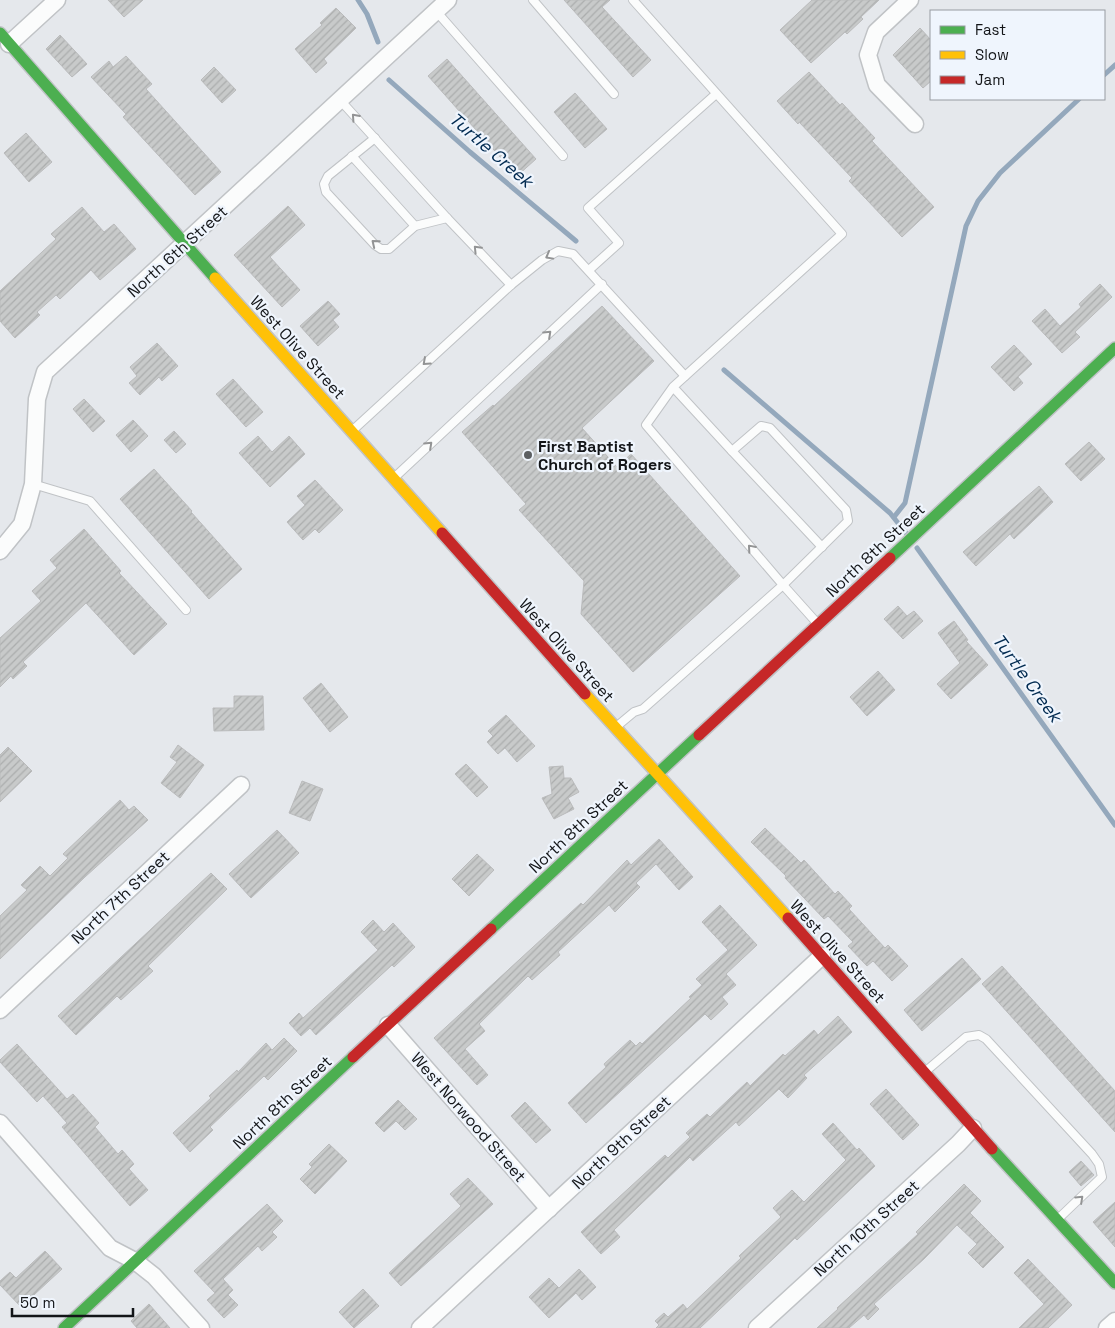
<svg xmlns="http://www.w3.org/2000/svg" width="1115" height="1328" font-family="'Space Grotesk',sans-serif">
  <defs>
    <pattern id="building-hatch" width="6" height="6" patternUnits="userSpaceOnUse" patternTransform="scale(1.25)"><rect width="6" height="6" fill="#c8caca"/><path d="M-1 1l2-2M0 6l6-6M5 7l2-2" fill="none" stroke="#abadad"/></pattern>
  </defs>
  <rect width="100%" height="100%" fill="#e5e8ec"/>
  <g fill="none" stroke-linecap="round" stroke-linejoin="round">
    <g stroke="#94a8bc" stroke-width="5">
      <path d="M 358,0 L 367,14 L 378,42"/>
      <path d="M 1104,75 L 1115,65"/>
      <path d="M 389,80 L 470,152 L 576,241"/>
      <path d="M 724,370 L 890,513 L 906,533"/>
      <path d="M 894,517 L 905,503 L 966,226 L 978,201 L 1000,173 L 1079,99"/>
      <path d="M 917,548 L 1115,825"/>
    </g>
  </g>
  <g fill="url(#building-hatch)" stroke="#babbbc">
    <path d="M 108,0 L 143,0 L 124,17 Z"/>
    <path d="M 564,0 L 610,0 L 602,7 L 651,60 L 633,77 Z"/>
    <path d="M 812,0 L 879,0 L 861,17 L 863,19 L 847,34 L 845,32 L 811,63 L 780,30 Z"/>
    <path d="M 336,8 L 356,28 L 324,59 L 327,63 L 316,73 L 295,49 L 322,25 L 320,23 Z"/>
    <path d="M 920,28 L 931,40 L 931,81 L 923,88 L 893,55 Z"/>
    <path d="M 60,35 L 87,64 L 72,77 L 46,49 Z"/>
    <path d="M 126,56 L 152,84 L 146,89 L 221,172 L 195,195 L 123,117 L 126,114 L 91,77 L 109,61 L 113,67 Z"/>
    <path d="M 447,59 L 536,159 L 517,176 L 428,76 Z"/>
    <path d="M 214,67 L 236,90 L 222,103 L 201,80 Z"/>
    <path d="M 809,72 L 840,105 L 842,103 L 875,138 L 872,141 L 934,207 L 902,237 L 849,181 L 852,178 L 799,122 L 798,124 L 777,101 Z"/>
    <path d="M 575,93 L 607,129 L 585,148 L 554,112 Z"/>
    <path d="M 26,133 L 52,162 L 29,182 L 4,153 Z"/>
    <path d="M 288,206 L 305,225 L 270,257 L 300,290 L 282,307 L 234,255 Z"/>
    <path d="M 82,207 L 104,232 L 114,224 L 136,249 L 100,280 L 91,270 L 60,299 L 56,295 L 37,312 L 40,315 L 15,338 L 0,321 L 0,291 L 56,239 L 51,234 Z"/>
    <path d="M 1100,284 L 1112,297 L 1075,332 L 1080,337 L 1062,353 L 1032,321 L 1045,309 L 1060,326 L 1081,307 L 1079,304 Z"/>
    <path d="M 328,301 L 340,314 L 333,320 L 339,327 L 318,346 L 300,326 Z"/>
    <path d="M 602,306 L 654,361 L 582,428 L 617,467 L 631,454 L 740,576 L 633,672 L 581,614 L 584,581 L 519,510 L 526,504 L 462,432 L 493,405 L 494,406 Z"/>
    <path d="M 157,343 L 178,366 L 162,381 L 159,377 L 140,395 L 129,383 L 137,376 L 130,367 Z"/>
    <path d="M 1014,345 L 1032,364 L 1018,377 L 1023,383 L 1014,391 L 991,367 Z"/>
    <path d="M 233,379 L 263,412 L 246,427 L 216,394 Z"/>
    <path d="M 84,399 L 105,421 L 93,432 L 73,409 Z"/>
    <path d="M 133,420 L 148,436 L 131,452 L 116,435 Z"/>
    <path d="M 174,431 L 186,444 L 176,453 L 164,440 Z"/>
    <path d="M 258,436 L 272,452 L 289,436 L 305,454 L 270,487 L 239,453 Z"/>
    <path d="M 1089,442 L 1105,459 L 1081,481 L 1065,464 Z"/>
    <path d="M 154,469 L 192,511 L 191,512 L 242,569 L 209,599 L 120,499 Z"/>
    <path d="M 315,480 L 343,510 L 319,533 L 315,529 L 303,540 L 287,522 L 305,505 L 297,496 Z"/>
    <path d="M 1039,486 L 1053,502 L 1014,539 L 1010,534 L 976,566 L 963,552 Z"/>
    <path d="M 84,529 L 121,571 L 119,573 L 167,624 L 134,655 L 86,603 L 23,662 L 27,666 L 13,679 L 11,676 L 0,687 L 0,638 L 41,601 L 32,591 L 57,568 L 50,560 Z"/>
    <path d="M 898,606 L 907,616 L 914,611 L 923,621 L 903,639 L 884,619 Z"/>
    <path d="M 954,621 L 968,640 L 966,641 L 988,665 L 951,699 L 937,684 L 960,663 L 938,633 Z"/>
    <path d="M 878,671 L 895,690 L 867,716 L 850,697 Z"/>
    <path d="M 321,683 L 348,717 L 330,732 L 303,698 Z"/>
    <path d="M 234,696 L 263,696 L 264,730 L 214,731 L 213,708 L 234,708 Z"/>
    <path d="M 506,715 L 535,746 L 517,762 L 505,748 L 498,754 L 487,742 L 493,736 L 488,731 Z"/>
    <path d="M 178,745 L 204,765 L 180,798 L 161,783 L 177,762 L 170,757 Z"/>
    <path d="M 8,747 L 32,771 L 0,802 L 0,755 Z"/>
    <path d="M 466,764 L 488,787 L 477,797 L 455,774 Z"/>
    <path d="M 563,766 L 564,778 L 571,778 L 579,792 L 568,798 L 574,809 L 554,819 L 542,798 L 552,794 L 549,767 Z"/>
    <path d="M 302,781 L 323,789 L 310,821 L 289,813 Z"/>
    <path d="M 120,800 L 129,810 L 134,806 L 148,820 L 85,877 L 0,959 L 0,916 L 27,890 L 21,885 L 40,866 L 50,876 L 68,858 L 63,854 Z"/>
    <path d="M 765,828 L 801,863 L 804,860 L 835,894 L 838,891 L 852,906 L 849,909 L 885,948 L 888,945 L 908,966 L 892,981 L 873,961 L 867,966 L 848,946 L 853,942 L 828,916 L 824,919 L 785,878 L 786,876 L 751,842 Z"/>
    <path d="M 277,830 L 299,853 L 251,898 L 229,874 Z"/>
    <path d="M 659,839 L 693,877 L 679,890 L 656,864 L 636,883 L 640,887 L 615,912 L 609,905 L 558,952 L 560,955 L 532,980 L 528,976 L 479,1024 L 485,1031 L 465,1049 L 488,1075 L 477,1085 L 434,1038 L 581,903 L 583,905 L 627,860 L 631,865 Z"/>
    <path d="M 477,854 L 494,870 L 469,896 L 452,879 Z"/>
    <path d="M 211,873 L 227,889 L 148,966 L 153,971 L 121,1000 L 117,996 L 76,1035 L 58,1016 Z"/>
    <path d="M 720,905 L 757,945 L 726,974 L 736,985 L 722,997 L 728,1004 L 711,1020 L 705,1014 L 586,1123 L 568,1103 L 606,1067 L 604,1064 L 630,1040 L 636,1046 L 640,1042 L 642,1044 L 691,998 L 689,997 L 702,985 L 696,979 L 728,950 L 702,922 Z"/>
    <path d="M 373,920 L 384,932 L 393,923 L 415,947 L 394,967 L 392,965 L 316,1035 L 310,1028 L 301,1036 L 289,1023 L 299,1013 L 303,1018 L 378,950 L 361,932 Z"/>
    <path d="M 962,958 L 981,979 L 922,1031 L 904,1010 Z"/>
    <path d="M 1002,966 L 1115,1091 L 1115,1132 L 982,984 Z"/>
    <path d="M 838,1016 L 852,1032 L 804,1075 L 807,1078 L 788,1098 L 779,1089 L 739,1126 L 736,1122 L 693,1161 L 690,1157 L 614,1230 L 620,1237 L 601,1254 L 581,1232 L 665,1155 L 668,1158 L 690,1137 L 686,1133 L 707,1114 L 710,1117 L 747,1082 L 750,1086 L 783,1054 L 785,1056 L 814,1030 L 818,1035 Z"/>
    <path d="M 284,1038 L 297,1051 L 268,1080 L 264,1076 L 210,1127 L 213,1130 L 190,1152 L 173,1133 L 211,1098 L 209,1096 L 237,1070 L 238,1072 L 266,1043 L 272,1050 Z"/>
    <path d="M 17,1044 L 67,1099 L 73,1094 L 99,1123 L 95,1127 L 118,1154 L 122,1150 L 134,1164 L 129,1169 L 148,1190 L 130,1206 L 62,1127 L 67,1123 L 43,1096 L 37,1102 L 0,1062 L 0,1060 Z"/>
    <path d="M 886,1089 L 919,1125 L 903,1140 L 870,1104 Z"/>
    <path d="M 398,1100 L 417,1119 L 405,1130 L 396,1121 L 384,1132 L 375,1123 Z"/>
    <path d="M 525,1102 L 551,1130 L 536,1143 L 511,1116 Z"/>
    <path d="M 833,1123 L 857,1150 L 859,1148 L 875,1166 L 797,1240 L 795,1238 L 700,1328 L 656,1328 L 659,1325 L 655,1321 L 664,1313 L 668,1317 L 683,1304 L 687,1309 L 741,1258 L 739,1256 L 781,1217 L 773,1208 L 792,1190 L 804,1202 L 846,1160 L 822,1134 Z"/>
    <path d="M 329,1144 L 347,1161 L 315,1194 L 300,1179 L 312,1167 L 309,1164 Z"/>
    <path d="M 1081,1161 L 1094,1175 L 1081,1186 L 1069,1172 Z"/>
    <path d="M 468,1178 L 493,1204 L 401,1286 L 389,1273 L 461,1206 L 450,1194 Z"/>
    <path d="M 964,1184 L 981,1201 L 970,1213 L 1004,1247 L 983,1268 L 968,1253 L 977,1244 L 957,1225 L 924,1259 L 874,1304 L 879,1309 L 868,1320 L 864,1315 L 849,1328 L 817,1328 L 838,1309 L 837,1308 L 918,1234 L 916,1232 Z"/>
    <path d="M 1115,1202 L 1115,1247 L 1093,1222 Z"/>
    <path d="M 267,1204 L 283,1221 L 272,1232 L 277,1237 L 262,1251 L 258,1246 L 223,1279 L 233,1290 L 228,1295 L 238,1305 L 224,1318 L 207,1300 L 215,1293 L 194,1271 Z"/>
    <path d="M 45,1251 L 62,1269 L 21,1307 L 0,1285 L 0,1281 L 10,1272 L 16,1278 Z"/>
    <path d="M 1028,1259 L 1072,1305 L 1048,1328 L 1019,1328 L 1044,1304 L 1014,1273 Z"/>
    <path d="M 579,1269 L 596,1287 L 582,1300 L 576,1293 L 549,1318 L 529,1297 L 549,1278 L 559,1288 Z"/>
    <path d="M 363,1289 L 379,1306 L 354,1328 L 339,1312 Z"/>
    <path d="M 149,1304 L 170,1328 L 137,1328 L 131,1321 Z"/>
  </g>
  <g fill="none" stroke-linecap="round" stroke-linejoin="round">
    <defs>
      <g id="lane">
        <path d="M 533,0 L 614,94"/>
        <path d="M 633,0 L 842,234 L 673,387 L 732,451 L 761,426 L 770,428 L 846,510 L 848,521 L 783,585 L 646,425 L 673,387"/>
        <path d="M 436,11 L 563,156"/>
        <path d="M 340,100 L 447,218 L 511,285"/>
        <path d="M 375,138 L 328,176 L 324,184 L 326,192 L 375,245 L 381,249 L 389,249 L 415,226 L 447,218"/>
        <path d="M 352,156 L 415,226"/>
        <path d="M 589,270 L 619,243 L 588,208 L 716,94"/>
        <path d="M 353,430 L 511,285 L 542,260 L 558,251 L 573,254 L 685,376"/>
        <path d="M 732,451 L 822,547"/>
        <path d="M 395,477 L 602,284"/>
        <path d="M 33,484 L 90,501 L 186,610"/>
        <path d="M 616,727 L 634,712 L 643,709 L 783,585 L 817,623"/>
        <path d="M 926,1071 L 966,1037 L 979,1035 L 986,1039 L 1092,1154 L 1099,1164 L 1102,1177 L 1059,1218"/>
      </g>
      <g id="street">
        <path d="M 910,0 L 876,32 L 868,55 L 877,85 L 915,124"/>
        <path d="M 9,44 L 57,0"/>
        <path d="M 0,551 L 22,524 L 33,484 L 37,399 L 45,372 L 448,0"/>
        <path d="M 0,1010 L 241,785"/>
        <path d="M 388,1025 L 549,1209"/>
        <path d="M 0,1123 L 110,1248 L 135,1261 L 154,1276 L 201,1328"/>
        <path d="M 420,1328 L 822,956"/>
        <path d="M 757,1328 L 958,1144 L 973,1128"/>
        <path d="M 1107,1328 L 1115,1321"/>
      </g>
      <g id="fast">
        <path d="M 0,33 L 215,278"/>
        <path d="M 890,558 L 1115,348"/>
        <path d="M 491,929 L 699,735"/>
        <path d="M 992,1149 L 1115,1283"/>
        <path d="M 64,1328 L 353,1057"/>
      </g>
      <g id="slow">
        <path d="M 215,278 L 442,533"/>
        <path d="M 585,694 L 788,918"/>
      </g>
      <g id="jam">
        <path d="M 442,533 L 585,694"/>
        <path d="M 699,735 L 890,558"/>
        <path d="M 788,918 L 992,1149"/>
        <path d="M 353,1057 L 491,929"/>
      </g>
    </defs>
    <use href="#lane" stroke="#c0c3c6" stroke-width="10"/>
    <use href="#street" stroke="#c0c3c6" stroke-width="19"/>
    <use href="#fast" stroke="#c0c3c6" stroke-width="14"/>
    <use href="#slow" stroke="#c0c3c6" stroke-width="14"/>
    <use href="#jam" stroke="#c0c3c6" stroke-width="14"/>
    <use href="#lane" stroke="#fbfcfc" stroke-width="8"/>
    <use href="#street" stroke="#fbfcfc" stroke-width="16"/>
    <use href="#fast" stroke="#4caf50" stroke-width="11"/>
    <use href="#slow" stroke="#ffc107" stroke-width="11"/>
    <use href="#jam" stroke="#c62828" stroke-width="11"/>
  </g>
  <defs><path id="oneway-chevron" d="M-2-3.5L2.5 0L-2 3.5" fill="none" stroke-width="1.6" stroke-linecap="round" stroke-linejoin="round" transform="scale(1.25)"/></defs>
  <g stroke="#939495">
    <use href="#oneway-chevron" transform="translate(355 117) rotate(-132)"/>
    <use href="#oneway-chevron" transform="translate(375 243) rotate(-141)"/>
    <use href="#oneway-chevron" transform="translate(477 249) rotate(-134)"/>
    <use href="#oneway-chevron" transform="translate(549 256) rotate(151)"/>
    <use href="#oneway-chevron" transform="translate(548 334) rotate(-43)"/>
    <use href="#oneway-chevron" transform="translate(426 362) rotate(138)"/>
    <use href="#oneway-chevron" transform="translate(429 445) rotate(-43)"/>
    <use href="#oneway-chevron" transform="translate(751 548) rotate(-131)"/>
    <use href="#oneway-chevron" transform="translate(1080 1199) rotate(-43)"/>
  </g>
  <circle fill="#5c5f62" stroke="#eff5fd" stroke-width="2" cx="528" cy="455" r="5"/>
  <g text-anchor="middle" stroke-width="4.5" stroke-linejoin="round" paint-order="stroke">
    <g font-size="16" fill="#131518" stroke="#eff5fd">
      <text transform="translate(177 251) rotate(-42)" y="6">North 6th Street</text>
      <text transform="translate(298 347) rotate(48)" y="6">West Olive Street</text>
      <text transform="translate(875 550) rotate(-43)" y="6">North 8th Street</text>
      <text transform="translate(567 650) rotate(48)" y="6">West Olive Street</text>
      <text transform="translate(578 826) rotate(-43)" y="6">North 8th Street</text>
      <text transform="translate(120 897) rotate(-43)" y="6">North 7th Street</text>
      <text transform="translate(838 951) rotate(48)" y="6">West Olive Street</text>
      <text transform="translate(282 1102) rotate(-43)" y="6">North 8th Street</text>
      <text transform="translate(469 1117) rotate(49)" y="6">West Norwood Street</text>
      <text transform="translate(621 1142) rotate(-43)" y="6">North 9th Street</text>
      <text transform="translate(866 1228) rotate(-42)" y="6">North 10th Street</text>
    </g>
    <g font-size="16" font-weight="bold" fill="#131518" stroke="#eff5fd" text-anchor="start">
      <text x="538" y="452">First Baptist<tspan x="538" dy="18">Church of Rogers</tspan></text>
    </g>
    <g font-size="18" font-style="italic" fill="#002a50" stroke="#eff5fd">
      <text transform="translate(491 150) rotate(41)" y="6">Turtle Creek</text>
      <text transform="translate(1027 678) rotate(54)" y="6">Turtle Creek</text>
    </g>
  </g>
  <rect x="930" y="10" width="175" height="90" fill="#eff5fd" stroke="#979ba1"/>
  <rect x="940" y="26" width="25" height="8" fill="#4caf50" stroke="#979ba1"/>
  <text x="975" y="35" font-size="15" fill="#131518">Fast</text>
  <rect x="940" y="51" width="25" height="8" fill="#ffc107" stroke="#979ba1"/>
  <text x="975" y="60" font-size="15" fill="#131518">Slow</text>
  <rect x="940" y="76" width="25" height="8" fill="#c62828" stroke="#979ba1"/>
  <text x="975" y="85" font-size="15" fill="#131518">Jam</text>
  <path d="M12 1308v8h121v-8" fill="none" stroke="#131518" stroke-width="2.5"/>
  <text x="20" y="1308" font-size="15" fill="#131518" stroke="#eff5fd" stroke-width="4" paint-order="stroke">50 m</text>
</svg>
